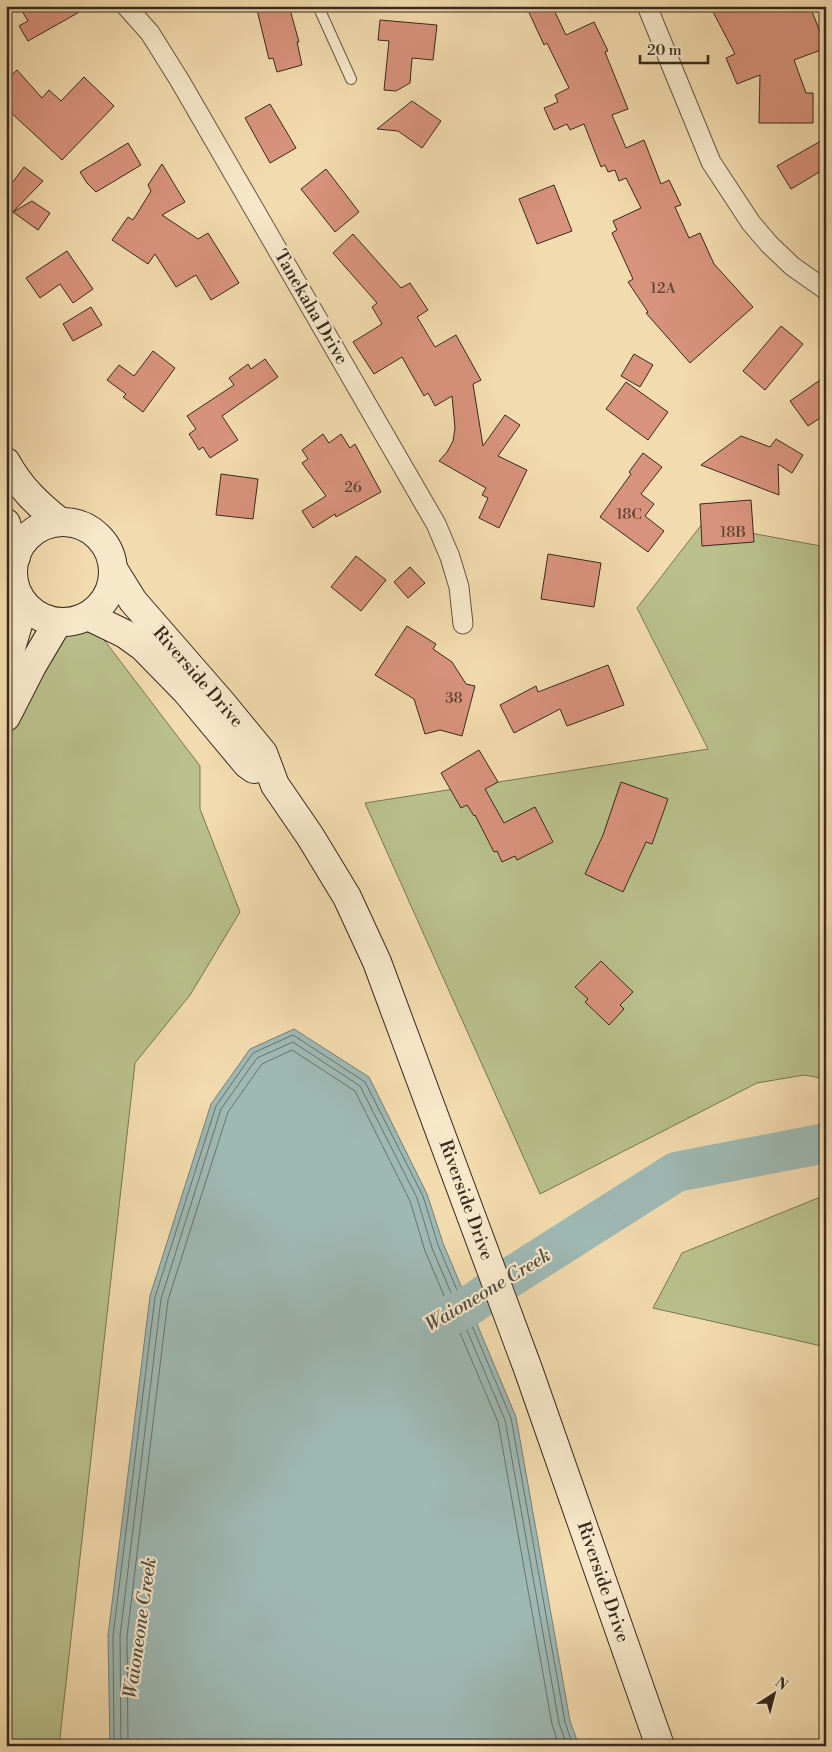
<svg xmlns="http://www.w3.org/2000/svg" width="832" height="1752" font-family="'Libre Bodoni',serif">
  <rect width="100%" height="100%" fill="#f2dbae"/>
  <filter id="stains"><feTurbulence type="fractalNoise" baseFrequency=".004" numOctaves="4"/><feColorMatrix values="0 0 0 0 .2 0 0 0 0 .09 0 0 0 0 .02 0 0 0 .5 -.17"/></filter>
  <radialGradient id="worn" r=".72"><stop offset=".6" stop-color="#630" stop-opacity="0"/><stop offset="1" stop-color="#630" stop-opacity=".3"/></radialGradient>
  <g fill="#b9c08b" stroke="#787454">
    <path d="M702,524L821,546L826,550V1079L804,1075L757,1083L540,1194L365,803L708,749L637,608Z"/>
    <path d="M95,628L200,766V809L240,912L190,995L135,1063L59,1746H6V730L68,631Z"/>
    <path d="M823,1196L826,1197V1347L653,1308L682,1253Z"/>
  </g>
  <path fill="#9eb9b4" stroke="#757f78" d="M294,1029L369,1077L427,1194L443,1243L516,1417L570,1721L579,1746H110L108,1636L150,1296L211,1104L250,1049Z"/>
  <g fill="none" stroke-linecap="round" stroke-linejoin="round">
    <g stroke="#6a7169" stroke-width="1">
      <path d="M114,1746L113,1636L155,1297L216,1106L253,1053L293,1035L365,1082L423,1196L438,1245L511,1418L565,1722L573,1746"/>
      <path d="M121,1746L120,1636L161,1299L221,1109L257,1058L293,1042L360,1086L417,1198L432,1248L505,1420L559,1723L567,1746"/>
      <path d="M128,1746L127,1636L168,1300L228,1112L262,1064L292,1050L355,1091L410,1201L425,1251L498,1422L552,1724L559,1746"/>
    </g>
    <path stroke="#9eb9b4" stroke-width="40" d="M420,1330L469,1306L506,1280L676,1172L826,1143"/>
  </g>
  <g fill="#d8937c" stroke="#37291e">
    <path d="M19,6H90L28,41L19,26L28,21Z"/>
    <path d="M256,6H289L299,42H297L302,65L277,72L273,58L269,59Z"/>
    <path d="M526,6H552L566,35L594,22L608,51L605,52L628,109L612,115L626,148L644,140L661,184L669,180L681,205L675,207L689,238L700,233L714,264L753,307L690,363L646,313L648,312L628,282L633,279L612,233L617,230L613,221L641,208L626,178L619,181L615,170L608,172L605,165L601,167L584,124L570,130L567,124L554,130L544,108L558,102L555,95L569,88L547,43L544,45Z"/>
    <path d="M710,6H810L826,48L794,60L806,93H813V123H759L760,75L737,84L726,58L735,54Z"/>
    <path d="M380,20L437,25L433,60L412,58L410,83L396,91L384,90L389,41L378,40Z"/>
    <path d="M17,70L42,98L49,90L61,101L84,77L114,106L62,160L6,108V80Z"/>
    <path d="M412,101L441,121L422,148L398,131L377,129Z"/>
    <path d="M270,104L296,148L270,163L245,118Z"/>
    <path d="M826,138V168L791,189L777,166Z"/>
    <path d="M128,143L141,165L96,192L87,183L80,172Z"/>
    <path d="M162,164L185,202L162,215L198,239L208,233L239,283L211,300L196,275L176,287L155,254L148,264L112,240L128,217L133,220L151,191L148,185Z"/>
    <path d="M24,167L43,181L6,219V191Z"/>
    <path d="M326,169L359,212L335,232L301,189Z"/>
    <path d="M554,185L572,231L537,244L519,199Z"/>
    <path d="M32,201L50,213L38,230L13,212Z"/>
    <path d="M353,234L401,288L410,283L428,310L417,317L435,347L456,335L481,380L473,384L483,446L505,415L520,425L498,456L527,470L499,528L479,518L488,498L482,495L486,488L439,461L447,452L453,441L455,428L452,396L435,406L428,393L424,396L402,357L374,374L353,342L382,324L372,307L377,303L333,253Z"/>
    <path d="M67,251L93,289L73,303L60,284L40,298L26,278Z"/>
    <path d="M91,307L102,325L73,341L63,324Z"/>
    <path d="M781,326L803,344L765,390L743,371Z"/>
    <path d="M153,351L175,368L143,412L123,397L126,394L107,380L119,365L134,376Z"/>
    <path d="M634,354L653,365L640,387L621,376Z"/>
    <path d="M265,359L278,377L222,416L238,440L210,458L203,447L199,450L189,434L196,429L187,416L234,385L229,378L248,364L251,369Z"/>
    <path d="M826,376V414L808,426L790,401Z"/>
    <path d="M626,382L668,412L648,440L606,409Z"/>
    <path d="M323,434L329,443L341,434L350,448L355,444L381,492L336,517L335,514L313,528L302,511L326,496L302,463L308,459L302,450Z"/>
    <path d="M741,436L770,447L776,439L803,455L792,473L778,464L779,495L701,465Z"/>
    <path d="M643,453L662,467L641,494L654,504L645,516L664,531L648,552L600,517L631,474L629,472Z"/>
    <path d="M221,474L258,479L253,519L216,515Z"/>
    <path d="M751,500L754,542L702,546L700,504Z"/>
    <path d="M548,554L601,563L594,607L541,599Z"/>
    <path d="M356,556L386,580L361,611L331,587Z"/>
    <path d="M410,567L425,583L408,598L394,582Z"/>
    <path d="M407,626L436,644L433,649L452,662L466,684L475,686L462,736L440,730L425,734L414,699L375,675Z"/>
    <path d="M608,665L624,705L567,726L560,709L514,733L500,705L536,686L538,692Z"/>
    <path d="M479,750L498,782L485,789L504,823L535,807L553,842L517,860L515,856L502,862L497,851L494,852L475,815L474,816L467,805L461,808L441,773Z"/>
    <path d="M621,782L668,799L652,844L646,842L623,892L585,874L603,835Z"/>
    <path d="M601,961L633,992L620,1005L624,1009L609,1025L585,1002L588,999L575,987Z"/>
  </g>
  <g fill="none" stroke-linecap="round" stroke-linejoin="round">
    <defs>
      <path id="lane" d="M318,6L351,79"/>
      <g id="street">
        <path d="M126,6L150,33L180,81L436,524L450,557L459,587L463,624"/>
        <path d="M647,6L711,162L751,223L769,244L792,266L826,290"/>
      </g>
      <g id="secondary">
        <path d="M6,462C20,487 37,504 59,521"/>
        <circle cx="63" cy="572" r="50"/>
        <path d="M6,523L16,557"/>
        <path d="M115,572L133,601L221,702L263,753L275,785L310,836L347,897L377,962L528,1369L660,1746"/>
        <path d="M88,616L125,634L143,647L186,691L247,764L254,769"/>
        <path d="M6,665L24,604"/>
        <path d="M6,717L32,666L58,622"/>
      </g>
    </defs>
    <use href="#lane" stroke="#665642" stroke-width="12"/>
    <use href="#street" stroke="#665642" stroke-width="21"/>
    <use href="#secondary" stroke="#37291e" stroke-width="30"/>
    <use href="#lane" stroke="#f7e8ca" stroke-width="10"/>
    <use href="#street" stroke="#f7e8ca" stroke-width="19"/>
    <use href="#secondary" stroke="#f7e8ca" stroke-width="28"/>
  </g>
  <g text-anchor="middle" dominant-baseline="central" stroke-width="4.5" stroke-linejoin="round" paint-order="stroke">
    <g font-size="15" fill="#5f4436">
      <text x="663" y="288">12A</text>
      <text x="353" y="487">26</text>
      <text x="629" y="514">18C</text>
      <text x="733" y="532">18B</text>
      <text x="454" y="698">38</text>
    </g>
    <g font-size="18" fill="#37291e" stroke="#f7e8ca">
      <text transform="translate(311 307) rotate(60)">Tanekaha Drive</text>
      <text transform="translate(198 677) rotate(49)">Riverside Drive</text>
      <text transform="translate(466 1200) rotate(70)">Riverside Drive</text>
      <text transform="translate(603 1582) rotate(71)">Riverside Drive</text>
    </g>
    <g font-size="19" font-style="italic" fill="#514d44" stroke="#f7e8ca">
      <text transform="translate(488 1290) rotate(-31)">Waioneone Creek</text>
      <text transform="translate(140 1628) rotate(-82)">Waioneone Creek</text>
    </g>
  </g>
  <rect width="832" height="1752" fill="none" stroke="#f2dbae" stroke-width="25"/>
  <rect x="8" y="8" width="817" height="1737" fill="none" stroke="#37291e" stroke-width="2.5"/>
  <rect x="12" y="12" width="807" height="1727" fill="none" stroke="#37291e"/>
  <g transform="translate(774 1694) rotate(36)" stroke="#f7e8ca" stroke-width="4" paint-order="stroke">
  <path d="M0-4L9 19L0 12L-9 19Z" fill="#37291e"/>
  <text y="-8" font-size="14" font-weight="bold" text-anchor="middle" fill="#37291e">N</text>
  </g>
  <path d="M640 55v8h68v-8" fill="none" stroke="#37291e" stroke-width="2.5"/>
  <text x="647" y="55" font-size="15" fill="#37291e" stroke="#f7e8ca" stroke-width="4" paint-order="stroke">20 m</text>
  <rect width="100%" height="100%" filter="url(#stains)"/>
  <rect width="100%" height="100%" fill="url(#worn)"/>
</svg>
